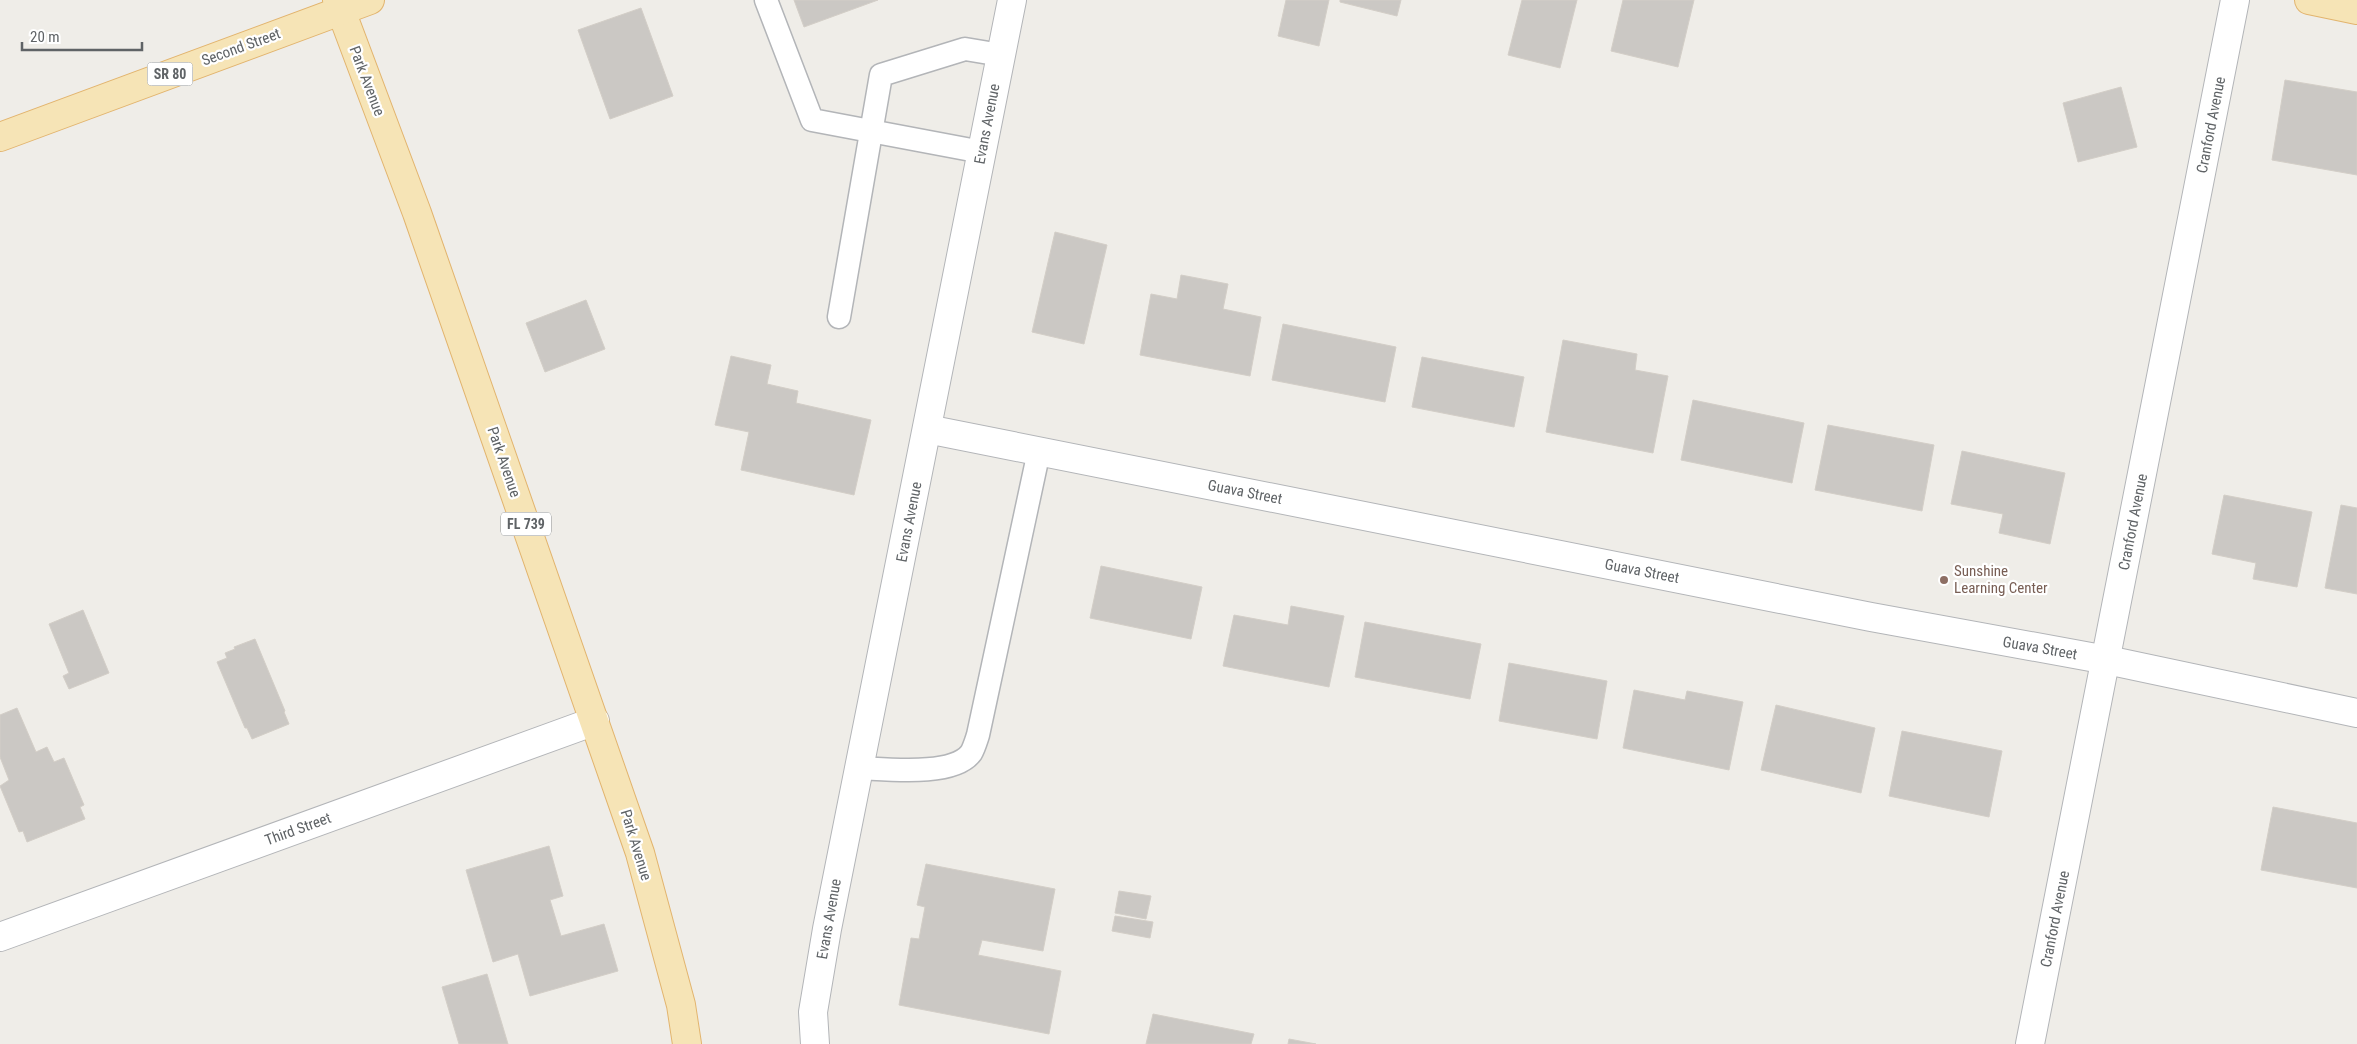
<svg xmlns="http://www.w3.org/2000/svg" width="2357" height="1044" font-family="'Roboto Condensed',sans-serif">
  <rect width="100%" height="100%" fill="#efede8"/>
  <g fill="#cbc8c4" stroke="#d3cec7">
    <path d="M794,0H878L804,27Z"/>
    <path d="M1286,0H1329L1319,46L1278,36Z"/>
    <path d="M1340,0H1401L1397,16L1340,2Z"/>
    <path d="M1522,0H1577L1560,68L1508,55Z"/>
    <path d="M1623,0H1694L1678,67L1611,51Z"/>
    <path d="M641,8L673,96L610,119L578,30Z"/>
    <path d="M2285,80L2357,92V175L2272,160Z"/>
    <path d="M2121,87L2137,147L2078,162L2063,103Z"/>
    <path d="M1055,232L1107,245L1084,344L1032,332Z"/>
    <path d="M1181,275L1228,284L1223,309L1261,317L1250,376L1140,355L1151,294L1177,299Z"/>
    <path d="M586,300L605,349L545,372L526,323Z"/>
    <path d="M1283,324L1396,347L1385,402L1272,380Z"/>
    <path d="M1563,340L1637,354L1635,370L1668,376L1653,453L1546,432Z"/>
    <path d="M731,356L771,365L767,384L798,391L796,403L871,420L854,495L741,470L749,432L715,425Z"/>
    <path d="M1422,357L1524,377L1514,427L1412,407Z"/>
    <path d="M1693,400L1804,423L1792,483L1681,460Z"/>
    <path d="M1828,425L1934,445L1922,511L1815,490Z"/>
    <path d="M1962,451L2065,473L2050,544L1999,533L2003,514L1951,504Z"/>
    <path d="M2224,495L2312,512L2297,587L2253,579L2256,563L2212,554Z"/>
    <path d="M2341,505L2357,508V594L2325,588Z"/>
    <path d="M1101,566L1202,587L1191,639L1090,618Z"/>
    <path d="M1291,606L1344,616L1329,687L1223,666L1234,615L1288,625Z"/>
    <path d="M83,610L109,673L69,689L63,676L69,673L49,624Z"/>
    <path d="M1365,622L1481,644L1470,699L1355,677Z"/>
    <path d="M255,639L285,711L284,712L289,724L252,739L247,728H245L217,662L227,658L225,653L235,649L234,647Z"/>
    <path d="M1509,663L1607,681L1597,739L1499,721Z"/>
    <path d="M1634,690L1685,700L1687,691L1743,702L1729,770L1623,748Z"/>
    <path d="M1776,705L1875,728L1861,793L1761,770Z"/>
    <path d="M17,708L36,752L47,747L54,762L64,758L84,805L80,807L85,819L27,842L23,831L19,832L0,786L9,780L0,757V715Z"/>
    <path d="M1902,731L2002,751L1989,817L1889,796Z"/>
    <path d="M2273,807L2357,823V888L2261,870Z"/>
    <path d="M549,846L563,896L550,900L561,936L604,924L618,971L530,996L518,954L493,962L466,870Z"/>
    <path d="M926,864L1055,889L1043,951L982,940L978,955L1061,971L1049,1034L899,1005L911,938L919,939L925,907L917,905Z"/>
    <path d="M1119,891L1151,896L1146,919L1115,913Z"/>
    <path d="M1115,916L1153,922L1150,938L1112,931Z"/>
    <path d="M487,974L508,1044H459L442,987Z"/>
    <path d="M1153,1014L1254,1034L1251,1044H1146Z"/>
    <path d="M1289,1039L1316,1044H1288Z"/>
  </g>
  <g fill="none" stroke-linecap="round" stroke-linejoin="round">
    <defs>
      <g id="lane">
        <path d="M766,0L812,120L982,152"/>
        <path d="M839,317L881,75L965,49L1001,55"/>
        <path d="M859,768C886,769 953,777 971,753C974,748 976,741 978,735L1039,451"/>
      </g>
      <g id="street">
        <path d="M927,429L1871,617L2107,660L2357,713"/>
        <path d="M0,937L595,721"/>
        <path d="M815,1044L813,1012L827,929L1012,0"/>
        <path d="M2030,1044L2235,0"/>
      </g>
      <g id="primary">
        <path d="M337,0L417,213L640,853L681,1005L687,1044"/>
        <path d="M2309,0L2357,10"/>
        <path d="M0,137L370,0"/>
      </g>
    </defs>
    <use href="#lane" stroke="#b3b5b8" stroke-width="25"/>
    <use href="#street" stroke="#b3b5b8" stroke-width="30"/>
    <use href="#primary" stroke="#e2b46e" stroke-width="30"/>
    <use href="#lane" stroke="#fff" stroke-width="22"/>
    <use href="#street" stroke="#fff" stroke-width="28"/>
    <use href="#primary" stroke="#f6e4b6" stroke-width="28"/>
  </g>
  <circle fill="#8d6e63" stroke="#fff" stroke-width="2" cx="1944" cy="580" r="5"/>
  <g text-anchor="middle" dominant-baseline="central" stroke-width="4.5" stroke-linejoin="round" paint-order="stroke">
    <g fill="#fff" stroke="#8f9294" stroke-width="1">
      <rect x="147.5" y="62.5" width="45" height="23" rx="4"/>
      <rect x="501" y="512.5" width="50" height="23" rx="4"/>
    </g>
    <g font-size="14" font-weight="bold" fill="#5f6366">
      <text x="170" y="74">SR 80</text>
      <text x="526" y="524">FL 739</text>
    </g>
    <g font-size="15" fill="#5f6366" stroke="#fff">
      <text transform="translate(241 47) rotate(-20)">Second Street</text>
      <text transform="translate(367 81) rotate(69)">Park Avenue</text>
      <text transform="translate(987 124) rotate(-79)">Evans Avenue</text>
      <text transform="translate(2211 125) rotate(-79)">Cranford Avenue</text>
      <text transform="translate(504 462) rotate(71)">Park Avenue</text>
      <text transform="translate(1245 492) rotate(11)">Guava Street</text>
      <text transform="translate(909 522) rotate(-79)">Evans Avenue</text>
      <text transform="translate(2133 522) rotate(-79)">Cranford Avenue</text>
      <text transform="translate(1642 571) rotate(11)">Guava Street</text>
      <text transform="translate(2040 648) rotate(10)">Guava Street</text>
      <text transform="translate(298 829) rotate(-20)">Third Street</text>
      <text transform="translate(636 845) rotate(73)">Park Avenue</text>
      <text transform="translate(829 919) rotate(-80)">Evans Avenue</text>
      <text transform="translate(2055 919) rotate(-79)">Cranford Avenue</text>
    </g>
    <g font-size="15" fill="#785e54" stroke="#fff" text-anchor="start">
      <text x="1954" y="571">Sunshine<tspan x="1954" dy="17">Learning Center</tspan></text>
    </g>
  </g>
  <path d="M22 42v8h120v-8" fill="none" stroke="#5f6366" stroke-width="2.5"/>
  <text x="30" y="42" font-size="15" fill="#5f6366" stroke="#ffffff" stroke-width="4" paint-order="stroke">20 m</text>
</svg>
